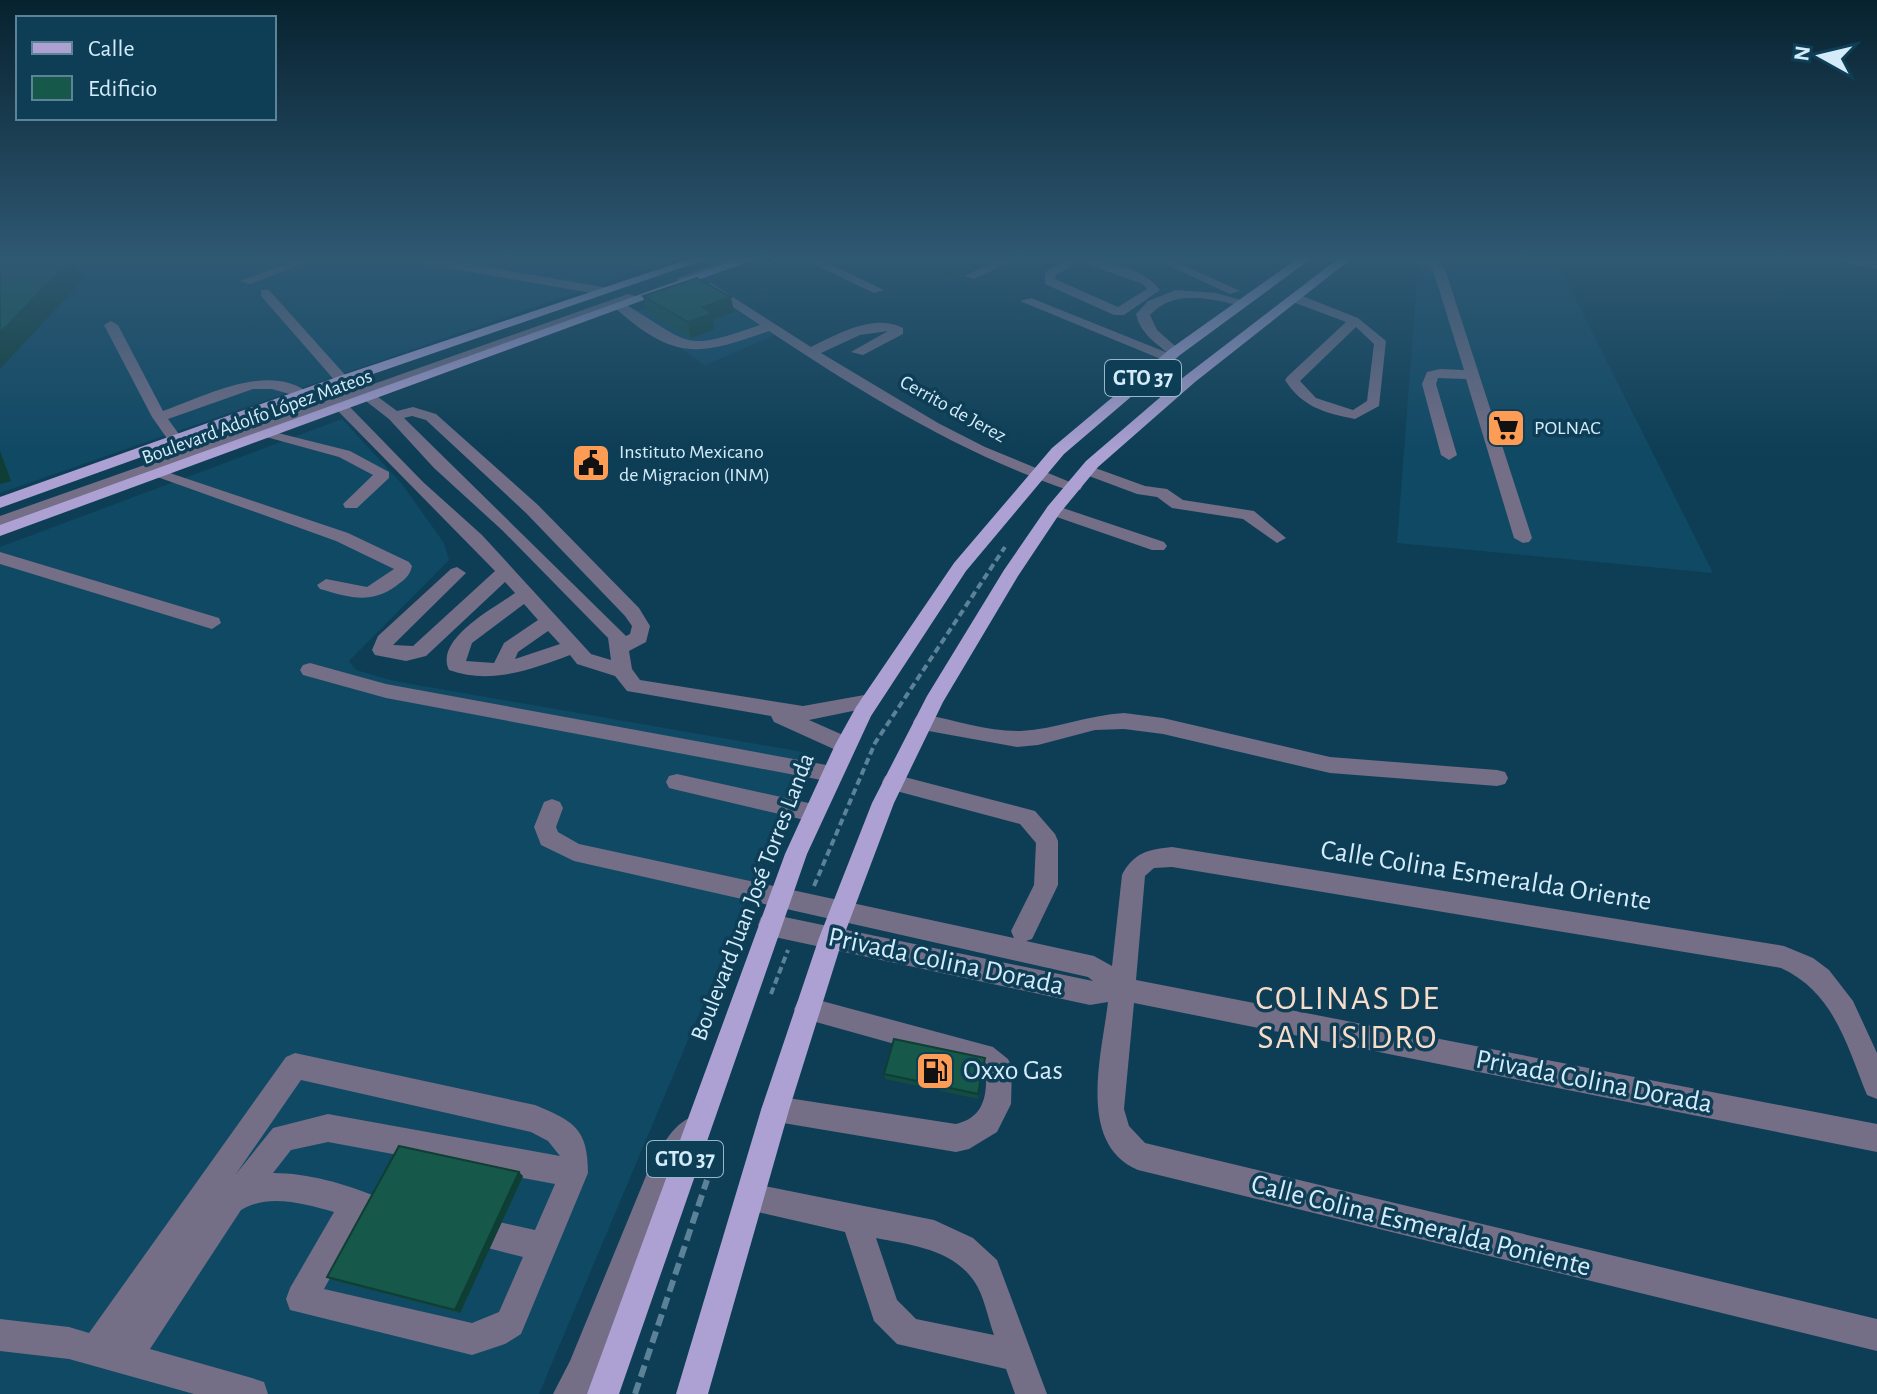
<svg xmlns="http://www.w3.org/2000/svg" width="1877" height="1394" font-family="'Alegreya Sans',sans-serif">
  <rect width="100%" height="100%" fill="#0d3e56"/>
  <g fill="#104964">
    <path d="M0,258H675L0,493Z"/>
    <path d="M1375,258H1555L1713,573L1397,543L1418,266L1371,262Z"/>
    <path d="M699,288L775,335L705,365L630,314Z"/>
    <path d="M342,419L402,484L444,543L449,560L349,661L356,670L394,681L809,753L539,1394H0V547Z"/>
  </g>
  <g fill="none" stroke-linecap="round" stroke-linejoin="round">
    <path stroke="#5b8297" stroke-width="3" stroke-dasharray="5 3" stroke-linecap="butt" d="M766,264L782,258"/>
    <g stroke="#5b8297" stroke-width="4" stroke-dasharray="7 4" stroke-linecap="butt">
      <path d="M814,886L875,743L1005,547"/>
      <path d="M771,994L788,950"/>
    </g>
    <path stroke="#5b8297" stroke-width="6" stroke-dasharray="12 6" stroke-linecap="butt" d="M635,1394L707,1180"/>
    <g fill="#746e87" fill-rule="evenodd">
      <path d="M302,258H319L250,284L240,281Z"/>
      <path d="M408,258H434L603,287L609,291L603,295L414,262Z"/>
      <path d="M730,258H747L686,282L676,279Z"/>
      <path d="M801,258H817L884,290L874,293Z"/>
      <path d="M1003,258H1019L974,279L964,276Z"/>
      <path d="M1069,258C1098,258 1143,266 1160,290L1124,315H1114L1045,284V272ZM1080,262L1143,284L1147,289L1118,307L1055,279L1056,275Z"/>
      <path d="M1152,258H1168L1240,291L1230,294Z"/>
      <path d="M1408,258L1435,259L1445,269L1532,538L1529,542L1523,543L1514,538L1466,379L1438,378L1436,384L1457,455L1449,460L1441,455L1422,384L1427,372L1440,369L1464,370L1433,270Z"/>
      <path d="M1836,258L1877,261V269L1838,261Z"/>
      <path d="M711,283L811,347C838,334 873,313 903,328V334L863,355L851,352L888,331L860,335L821,353L938,423L985,447L1082,487L1080,490H1068C960,453 864,394 769,331C699,356 675,361 615,308L374,394L397,411L413,407L436,414L538,505L639,608L650,626L646,642L629,651L632,669L640,680L803,706L870,694L877,696L880,701L877,706L809,720L852,739L855,745L852,751H838L774,722L771,716L627,691L615,676L577,664L570,655C530,670 490,685 449,670C434,639 494,608 515,593L505,582L426,656L406,661L375,655L372,650L378,636L451,569L457,567L466,573L393,645L413,646L495,571L335,408L270,431L350,451L389,472V478L357,508H345L343,504L373,475L339,457L259,435L161,470L348,533L409,562L412,566C410,576 404,580 396,586C370,605 348,597 320,589L317,585L326,579L367,587L394,569L336,541L149,474L0,527V516L628,294L639,297L625,304C693,345 682,352 760,325L707,290V284ZM362,398L389,419L434,468L503,531L608,638L611,660L591,654L482,535L423,482L347,404ZM412,416L426,420L526,513L625,616L632,626L630,634L626,636L404,418ZM524,604L538,620L504,643L494,663L466,661L472,643ZM548,631L560,644L515,659L518,652Z"/>
      <path d="M261,290H269L347,377V383H337L261,296Z"/>
      <path d="M1176,290L1216,293L1248,302L1242,306C1210,299 1175,288 1150,315L1157,330L1182,352L1168,362L1020,301L1031,298L1168,353C1154,342 1140,332 1136,314L1148,301Z"/>
      <path d="M1290,295H1300L1358,318L1386,341L1379,406L1355,419C1325,413 1302,407 1285,380L1287,377L1346,322L1290,301ZM1356,327L1374,344L1367,401L1353,410L1316,398L1300,381Z"/>
      <path d="M111,321L118,325L163,411C205,396 270,361 310,394L303,398L272,389H253L168,419L184,441L176,446L171,444L152,417L104,325Z"/>
      <path d="M1087,465L1145,486L1167,489L1183,500L1254,511L1286,538L1277,543L1243,519L1172,508L1157,497L1137,494L1081,473L1079,470Z"/>
      <path d="M1054,505L1164,542L1167,546L1164,550H1152L1048,514L1046,510L1048,506Z"/>
      <path d="M0,552L219,618L221,623L212,629L0,564Z"/>
      <path d="M310,663L386,684L832,766L840,768L843,774L840,780L832,782L386,698L303,675L300,670L303,665Z"/>
      <path d="M1124,713L1163,718L1330,757L1497,770L1505,772L1508,778L1505,784L1497,786L1330,773L1163,734L1124,729L1095,730L1038,745L1017,747L923,730L916,727L913,722L916,717L923,714C954,720 990,732 1021,731C1056,729 1088,715 1124,713Z"/>
      <path d="M677,774L813,804L821,807L824,813L821,819L813,822L677,790L669,788L666,782L669,776Z"/>
      <path d="M893,774L1035,811L1055,834L1058,841V885L1032,939L1026,941L1094,956L1112,966L1122,875C1133,853 1149,849 1172,847L1784,946L1813,958L1829,970L1853,1001L1877,1053V1099L1867,1095C1847,1046 1834,992 1781,968L1172,867L1154,868L1145,876L1136,980L1877,1124V1152L1134,1003L1124,1109L1129,1126L1145,1143L1877,1319V1351L1138,1170C1076,1144 1102,1054 1108,1002L1090,1005L770,936L761,933L758,925L761,917L770,914L1093,981L1088,977L574,861L541,845L534,827L544,802L552,799L560,802L563,808L556,827L558,832L579,844L1014,938L1011,931L1034,885L1036,843L1020,824L885,788L882,782L885,776Z"/>
      <path d="M807,997L993,1047L1008,1059L1012,1068L1011,1104L997,1132L969,1149L956,1152L765,1120L761,1110L765,1100L775,1096L956,1124C982,1118 987,1099 986,1074L977,1067L798,1017L794,1009L798,1001Z"/>
      <path d="M295,1053L535,1105C574,1121 588,1129 588,1173L521,1334L505,1344L472,1355L290,1310L286,1299L290,1288L334,1212C305,1204 269,1193 241,1210L150,1349L252,1378L264,1382L268,1394H194L69,1359L0,1351V1319L69,1327L89,1333L286,1057ZM301,1080L531,1132L548,1141L560,1156L328,1114L273,1128L236,1174ZM328,1142L555,1184L535,1230L495,1221L484,1225L480,1236L484,1247L523,1257L499,1312L472,1323L324,1289L362,1220L377,1217L382,1207L377,1197C346,1184 308,1173 273,1173L291,1150Z"/>
      <path d="M693,1116L703,1120L707,1130L669,1189L593,1383L587,1394H553L570,1361L648,1171C659,1151 671,1125 693,1116Z"/>
      <path d="M750,1183L934,1220L973,1238L997,1260L1047,1394H1015L1006,1369L897,1344L874,1321L845,1232L740,1208L735,1198L740,1188ZM876,1238C911,1245 952,1249 974,1281C984,1295 988,1319 994,1335L916,1319L897,1300Z"/>
    </g>
    <g fill="#ada1d4" fill-rule="evenodd">
      <path d="M692,258H710L347,383L0,508V497L337,377Z"/>
      <path d="M741,258H758L0,536V525Z"/>
      <path d="M1298,258H1312L1180,355L1064,454L966,571L871,716L807,854L619,1394H587L785,854L835,745L856,707L954,563L1052,448L1170,349Z"/>
      <path d="M1339,258H1352L1195,382L1098,467L1060,513L1018,576L943,702L894,803L843,938L789,1110L708,1394H676L761,1110L819,938L872,803L927,696L1004,570L1048,506L1086,461L1185,376Z"/>
    </g>
  </g>
  <g fill="#134c40">
    <path d="M906,258H989L947,277Z"/>
    <path d="M643,296L734,312L713,320L714,329L691,338L646,311Z"/>
    <path d="M985,1063L978,1099L885,1079L884,1074Z"/>
    <path d="M523,1176L460,1313L332,1280L327,1277Z"/>
  </g>
  <g fill="#0f3e34">
    <path d="M947,258H989L947,277Z"/>
    <path d="M72,259L84,279L0,369V333Z"/>
    <path d="M731,297L734,312L713,320L714,329L691,338L688,322L703,307Z"/>
    <path d="M0,451L11,481L0,484Z"/>
    <path d="M519,1172L523,1176L460,1313L455,1310Z"/>
  </g>
  <g fill="#16584a" stroke="#0f3e34" stroke-width="2">
    <path d="M72,259L0,333V262Z"/>
    <path d="M697,278L731,297L703,307L712,314L688,322L643,296Z"/>
    <path d="M894,1039L985,1058L978,1094L884,1074Z"/>
    <path d="M399,1146L519,1172L455,1310L327,1277Z"/>
  </g>
  <linearGradient id="sky" x2="0" y2="1"><stop stop-color="#07222f"/><stop offset="0.57" stop-color="#2f5873"/><stop offset="1" stop-color="#2f5873" stop-opacity="0"/></linearGradient>
  <rect width="1877" height="453" fill="url(#sky)"/>
  <defs>
    <symbol id="supermarket-square" viewBox="-11 -11 22 22"><rect x="-9" y="-9" width="18" height="18" rx="4" fill="#fd9d55" stroke="#0d3e56"/><path d="M-6-5.5h2.5l.6 2H6L4.5 2H-2.5L-4.4-4H-6ZM-1.5 3.2a1.3 1.3 0 1 0 .1 0ZM3 3.2a1.3 1.3 0 1 0 .1 0Z" fill="#111"/></symbol>
    <symbol id="civic-square" viewBox="-11 -11 22 22"><rect x="-9" y="-9" width="18" height="18" rx="4" fill="#fd9d55" stroke="#0d3e56"/><path d="M-.6-6.5H3V-4.5H.6V-3L4-1V1h2V6H-6V1h2V-1L-.6-3ZM-1.2 2.5V6h2.4V2.5Z" fill="#111"/></symbol>
    <symbol id="fuel-square" viewBox="-11 -11 22 22"><rect x="-9" y="-9" width="18" height="18" rx="4" fill="#fd9d55" stroke="#0d3e56"/><path d="M-5.5-6h7V0h2V4h1.3V-2.5L3-4.5l.8-.8L6-3V5H2.5V1h-1V6h-7ZM-4.2-4.7v3.2H.2V-4.7Z" fill="#111"/></symbol>
  </defs>
  <g fill-rule="evenodd">
    <use href="#supermarket-square" x="1484" y="406" width="44" height="44"/>
    <use href="#civic-square" x="569" y="441" width="44" height="44"/>
    <use href="#fuel-square" x="913" y="1049" width="44" height="44"/>
  </g>
  <g text-anchor="middle" dominant-baseline="central" stroke-width="7" stroke-linejoin="round" paint-order="stroke">
    <g font-size="20" fill="#d4ebfa" stroke="#0d3e56">
      <text transform="translate(953 409) rotate(29)">Cerrito de Jerez</text>
      <text transform="translate(257 417) rotate(-20)">Boulevard Adolfo López Mateos</text>
    </g>
    <g font-size="20" fill="#d4ebfa" stroke="#0d3e56" text-anchor="start">
      <text x="1534" y="428">POLNAC</text>
      <text x="619" y="452">Instituto Mexicano<tspan x="619" dy="23">de Migracion (INM)</tspan></text>
    </g>
    <g fill="#0d3e56" stroke="#98b7c9" stroke-width="2">
      <rect x="1105" y="360" width="76" height="36" rx="6"/>
      <rect x="647" y="1141" width="76" height="36" rx="6"/>
    </g>
    <g font-size="22" font-weight="bold" fill="#d4ebfa">
      <text x="1143" y="378">GTO 37</text>
      <text x="685" y="1159">GTO 37</text>
    </g>
    <g font-size="24" fill="#d4ebfa" stroke="#0d3e56">
      <text transform="translate(753 897) rotate(-69)">Boulevard Juan José Torres Landa</text>
    </g>
    <g font-size="28" fill="#d4ebfa" stroke="#0d3e56">
      <text transform="translate(1486 876) rotate(9)">Calle Colina Esmeralda Oriente</text>
      <text transform="translate(946 962) rotate(12)">Privada Colina Dorada</text>
      <text transform="translate(1594 1082) rotate(11)">Privada Colina Dorada</text>
      <text transform="translate(1421 1226) rotate(14)">Calle Colina Esmeralda Poniente</text>
    </g>
    <g font-size="28" fill="#d4ebfa" stroke="#0d3e56" text-anchor="start">
      <text x="963" y="1071">Oxxo Gas</text>
    </g>
    <g font-size="34" letter-spacing="2" fill="#f8dcca" stroke="#0d3e56">
      <text x="1348" y="999">COLINAS DE<tspan x="1348" dy="39">SAN ISIDRO</tspan></text>
    </g>
  </g>
  <rect x="16" y="16" width="260" height="104" fill="#0d3e56" stroke="#5d8398" stroke-width="2"/>
  <rect x="32" y="42" width="40" height="12" fill="#ada1d4" stroke="#5d8398" stroke-width="2"/>
  <text x="88" y="56" font-size="24" fill="#d4ebfa">Calle</text>
  <rect x="32" y="76" width="40" height="24" fill="#16584a" stroke="#5d8398" stroke-width="2"/>
  <text x="88" y="96" font-size="24" fill="#d4ebfa">Edificio</text>
  <g transform="translate(1821 56) rotate(278)" stroke="#0d3e56" stroke-width="6" paint-order="stroke">
  <path d="M0-6L14 30L0 20L-14 30Z" fill="#d4ebfa"/>
  <text y="-12" font-size="22" font-weight="bold" text-anchor="middle" fill="#d4ebfa">N</text>
  </g>
</svg>
